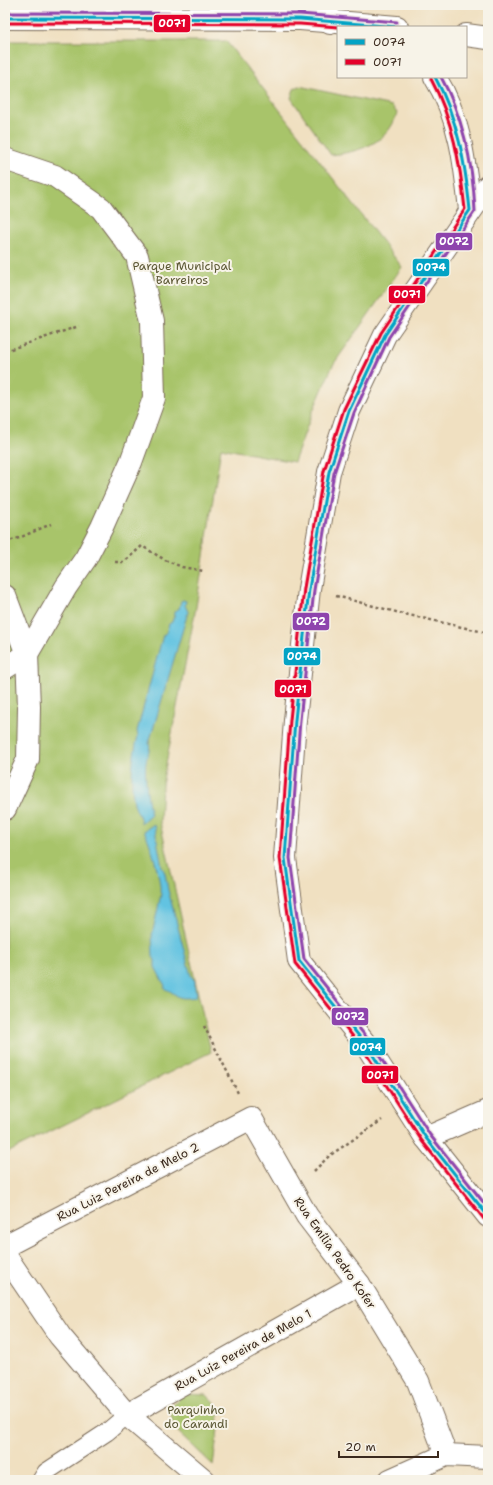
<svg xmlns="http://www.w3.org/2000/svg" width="493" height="1485" font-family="'Shantell Sans',sans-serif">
  <rect width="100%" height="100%" fill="#f7f3e8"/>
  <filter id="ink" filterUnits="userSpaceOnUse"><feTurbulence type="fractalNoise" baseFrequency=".025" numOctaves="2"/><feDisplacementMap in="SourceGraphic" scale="8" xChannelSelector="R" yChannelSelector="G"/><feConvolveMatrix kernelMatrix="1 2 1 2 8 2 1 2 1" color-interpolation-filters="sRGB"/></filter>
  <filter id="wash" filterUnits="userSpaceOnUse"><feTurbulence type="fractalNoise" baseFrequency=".012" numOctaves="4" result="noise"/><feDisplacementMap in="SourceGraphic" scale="16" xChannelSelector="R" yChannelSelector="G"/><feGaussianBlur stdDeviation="0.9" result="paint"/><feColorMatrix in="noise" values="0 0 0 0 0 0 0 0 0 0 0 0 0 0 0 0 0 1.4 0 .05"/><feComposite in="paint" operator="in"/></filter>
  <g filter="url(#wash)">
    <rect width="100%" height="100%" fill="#f0e0c1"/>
    <g fill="#a8c46a" stroke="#727744">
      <path d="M5,41H226L402,267L333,365L312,413L294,462L221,448L196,607L162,785L160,822L211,1052L5,1154Z"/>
      <path d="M299,86L392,106L397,113C389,143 359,152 331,155L291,98L294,89Z"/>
      <path d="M184,1394L207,1395L217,1405L219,1422L213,1465L173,1427L170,1407Z"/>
    </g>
    <g fill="#62c3e1" stroke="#4e7680">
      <path d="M183,600L186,601L185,605L188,612L149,743C151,750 147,755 146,762C144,772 148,805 151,814L141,823C141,817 135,810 134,803C130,782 132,758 138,736L137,731L163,635L166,633L169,624L172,622L176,610L179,609L181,601Z"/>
      <path d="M154,824L162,867L165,873L168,890L191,976L195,981V990L197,991L196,997C175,1000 181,996 164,988L165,986L155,967V960L153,957L152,935L161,894L160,892C162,882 149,838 144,831Z"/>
    </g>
  </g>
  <g filter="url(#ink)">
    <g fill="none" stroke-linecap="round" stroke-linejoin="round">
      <defs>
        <path id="lane" d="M41,1480L46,1472L107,1432L127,1415"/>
        <g id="street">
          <path d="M326,5L330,23"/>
          <path d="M435,77C460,117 465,163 470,210"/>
          <path d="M5,159L55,176L101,208L137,256L152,321L154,398L131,462L102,527L86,558L66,587L27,654L5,668"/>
          <path d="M488,186L385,335L349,411L329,472L309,589L295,720L285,858L299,961L367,1046L426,1138L488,1216"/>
          <path d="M5,596L27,654L29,707L28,759L5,809"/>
          <path d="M426,1138L488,1111"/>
          <path d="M5,1246L251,1118L307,1216L359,1284L418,1381L446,1455"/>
          <path d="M5,1255L60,1336L127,1415L204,1480"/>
          <path d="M127,1415L359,1284"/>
          <path d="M390,1480L446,1455L488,1457"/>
        </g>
        <g id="secondary">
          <path d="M5,18L300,19L397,27"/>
          <path d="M466,35L488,38"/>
        </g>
      </defs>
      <use href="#lane" stroke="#7a6a57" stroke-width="19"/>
      <use href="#street" stroke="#7a6a57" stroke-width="24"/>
      <use href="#secondary" stroke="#7a6a57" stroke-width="24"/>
      <g stroke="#7a6a57" stroke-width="2.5" stroke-dasharray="3 3" stroke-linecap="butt">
        <path d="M5,351L79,326"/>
        <path d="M5,542L19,538L51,524"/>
        <path d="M115,562H124L142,546L165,560L182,567L204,571"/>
        <path d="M336,596L400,613L488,633"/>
        <path d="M204,1026L238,1093"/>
        <path d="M314,1171L329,1156L382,1120"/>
      </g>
      <use href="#lane" stroke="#fff" stroke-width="17"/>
      <use href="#street" stroke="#fff" stroke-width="22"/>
      <use href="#secondary" stroke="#fff" stroke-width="22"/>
      <defs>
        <g id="bus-1">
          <path d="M5,18L300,19L397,27"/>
          <path d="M435,77C458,119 465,163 470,210L385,335L349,411L329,472L309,589L295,720L285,858L299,961L367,1046L426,1138L488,1216"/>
        </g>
        <g id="bus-2">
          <path d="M5,23L300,24L338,27"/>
          <path d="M431,79C453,120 460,163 465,209L381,333L344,409L324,471L304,588L290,720L280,858L295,964L363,1049L422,1141L484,1219"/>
        </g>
        <g id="bus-3">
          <path d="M5,13L300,14L397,22"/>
          <path d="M441,77C463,117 473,165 475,211L389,337L354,413L334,473L314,590L300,720L290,858L304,959L371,1043L430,1135L488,1208"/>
        </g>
      </defs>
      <use href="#bus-1" stroke="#f7f3e8" stroke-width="6"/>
      <use href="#bus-2" stroke="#f7f3e8" stroke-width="6"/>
      <use href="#bus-3" stroke="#f7f3e8" stroke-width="6"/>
      <use href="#bus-1" stroke="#03a3c5" stroke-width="3"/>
      <use href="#bus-2" stroke="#e4002b" stroke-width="3"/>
      <use href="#bus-3" stroke="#8e44ad" stroke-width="3"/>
    </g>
  </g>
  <g text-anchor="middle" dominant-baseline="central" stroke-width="4" stroke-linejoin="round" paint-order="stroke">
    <g font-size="12" fill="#5c5835" stroke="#f7f3e8">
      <text x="182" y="266">Parque Municipal<tspan x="182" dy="14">Barreiros</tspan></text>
      <text x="196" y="1410">Parquinho<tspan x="196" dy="14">do Carandi</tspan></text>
    </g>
    <g font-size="12" fill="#3b2a1e" stroke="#f7f3e8">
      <text transform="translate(128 1182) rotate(-27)">Rua Luiz Pereira de Melo 2</text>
      <text transform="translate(335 1253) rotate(55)">Rua Emília Pedro Kofer</text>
      <text transform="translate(243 1350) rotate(-29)">Rua Luiz Pereira de Melo 1</text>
    </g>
  </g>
  <g stroke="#f7f3e8" stroke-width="1.5">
    <rect x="153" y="14" width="38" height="19" rx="4" fill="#e4002b"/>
    <rect x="435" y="232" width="38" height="19" rx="4" fill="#8e44ad"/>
    <rect x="412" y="258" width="38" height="19" rx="4" fill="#03a3c5"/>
    <rect x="388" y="285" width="38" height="19" rx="4" fill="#e4002b"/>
    <rect x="292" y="612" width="38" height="19" rx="4" fill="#8e44ad"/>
    <rect x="283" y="647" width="38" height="19" rx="4" fill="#03a3c5"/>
    <rect x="274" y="679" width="38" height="19" rx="4" fill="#e4002b"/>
    <rect x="331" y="1007" width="38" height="19" rx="4" fill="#8e44ad"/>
    <rect x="349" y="1037" width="37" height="19" rx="4" fill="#03a3c5"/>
    <rect x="361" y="1065" width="38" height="19" rx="4" fill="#e4002b"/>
  </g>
  <g font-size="11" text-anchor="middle" font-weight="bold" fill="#fff">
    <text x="172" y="27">0071</text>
    <text x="454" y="245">0072</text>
    <text x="431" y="271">0074</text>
    <text x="407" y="298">0071</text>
    <text x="311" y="625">0072</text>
    <text x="302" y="660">0074</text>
    <text x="293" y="693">0071</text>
    <text x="350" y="1020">0072</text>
    <text x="367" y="1051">0074</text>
    <text x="380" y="1079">0071</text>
  </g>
  <rect width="493" height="1485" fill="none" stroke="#f7f3e8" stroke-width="20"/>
  <rect x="337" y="26" width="130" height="52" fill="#f7f3e8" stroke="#aca397"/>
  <rect x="345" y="39" width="20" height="6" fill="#03a3c5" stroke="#aca397"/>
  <text x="373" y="46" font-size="12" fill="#3b2a1e">0074</text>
  <rect x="345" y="59" width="20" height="6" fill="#e4002b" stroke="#aca397"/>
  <text x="373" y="66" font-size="12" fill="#3b2a1e">0071</text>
  <path d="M339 1451v6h99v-6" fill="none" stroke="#3b2a1e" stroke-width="2"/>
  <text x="345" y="1451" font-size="12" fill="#3b2a1e" stroke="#f7f3e8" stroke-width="3" paint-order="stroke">20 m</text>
</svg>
